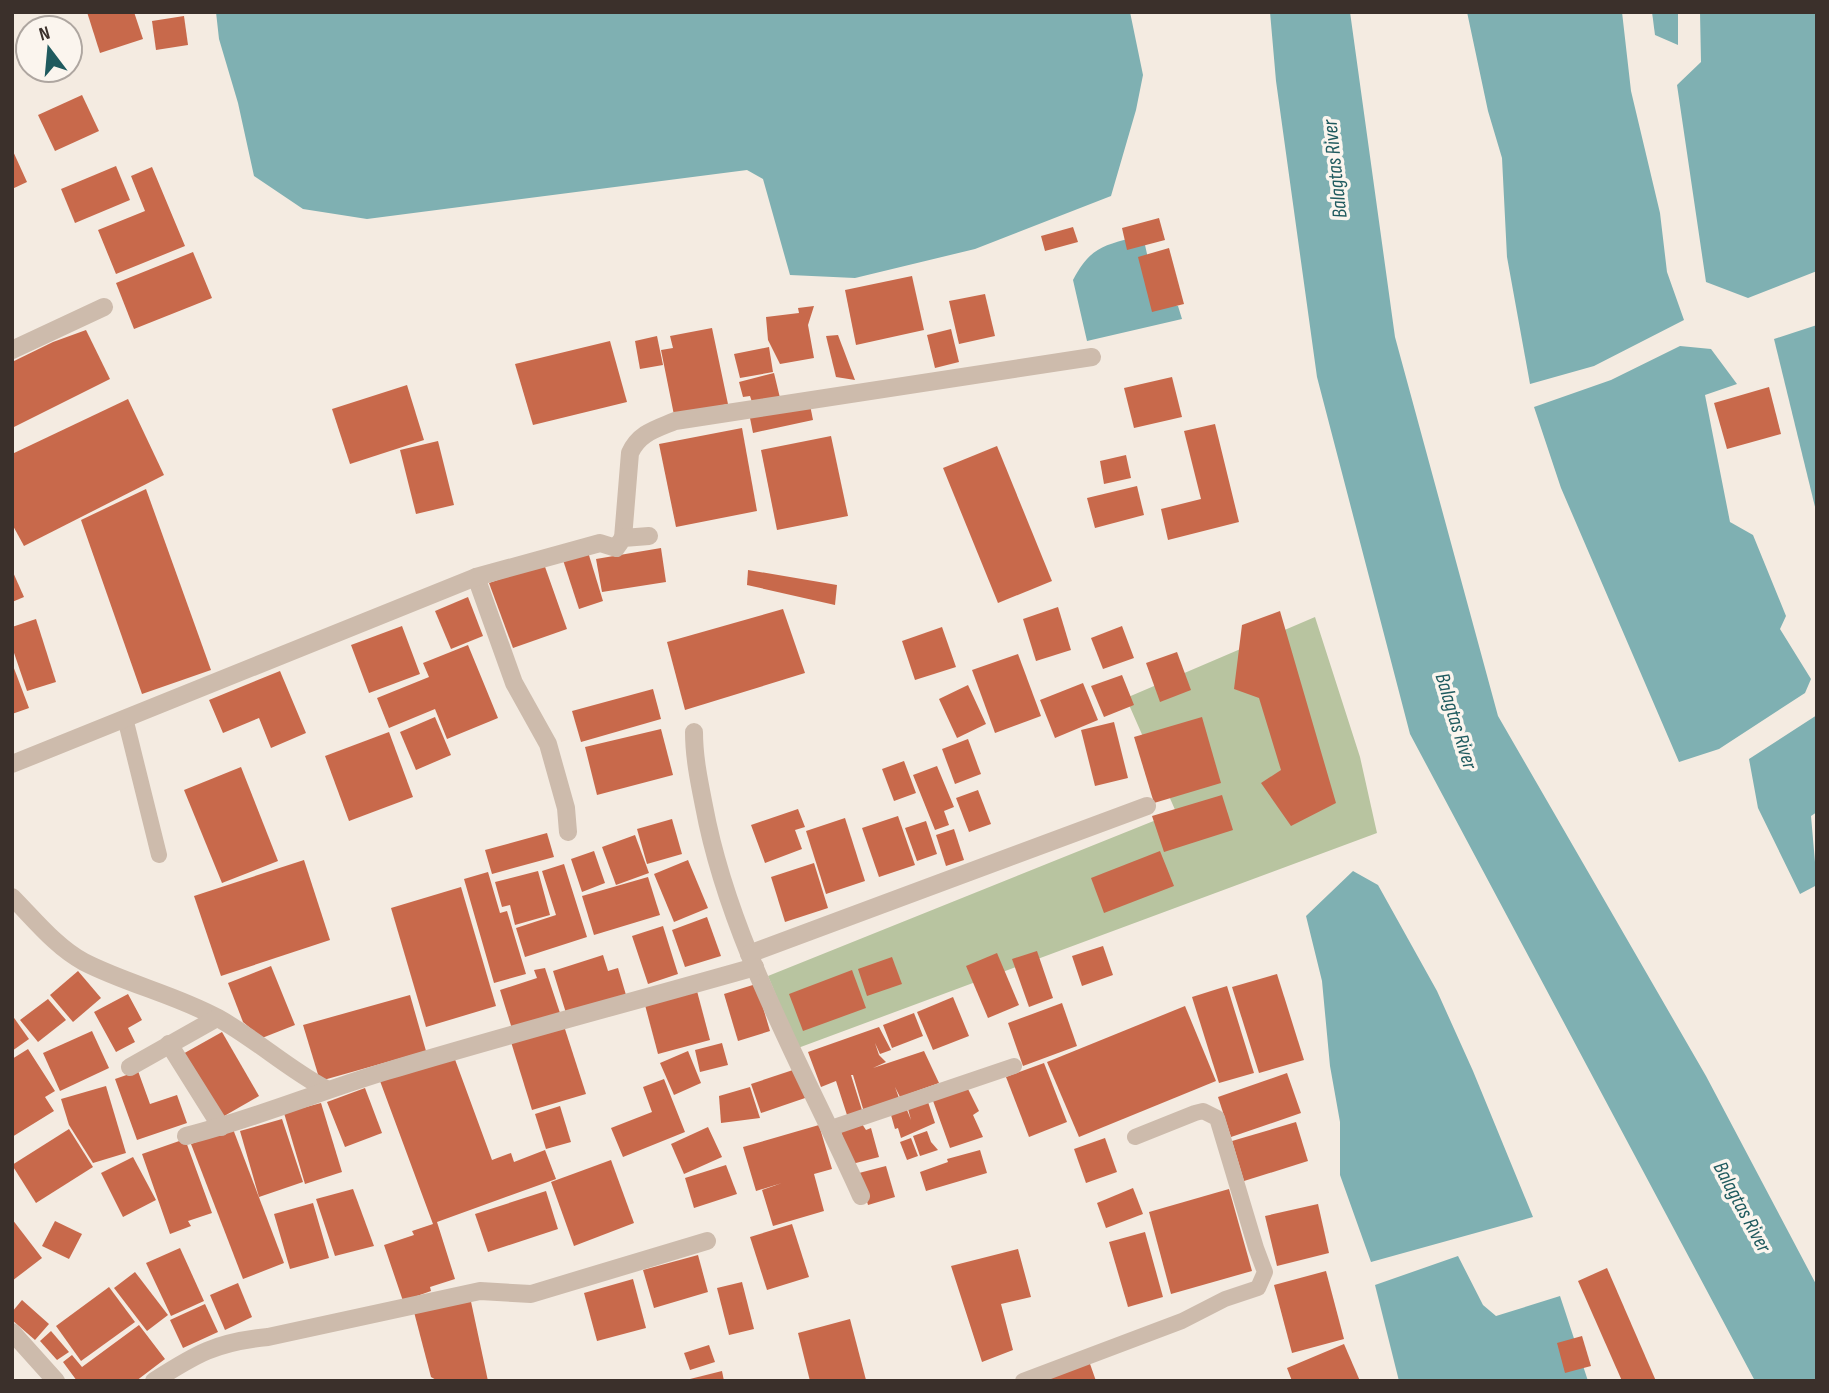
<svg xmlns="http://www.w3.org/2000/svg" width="1829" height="1393" font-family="'Sofia Sans Condensed',sans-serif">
  <rect width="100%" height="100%" fill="#f4ebe1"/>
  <path fill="#b8c4a0" d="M1315,617L1360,757L1377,833L798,1048L768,976L1176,812L1126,698Z"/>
  <g fill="#7fb0b2">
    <path d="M216,12H1130L1143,75L1136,110L1111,196L975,249L855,278L790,275L763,179L747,170L367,219L303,209L254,176L238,103L219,39Z"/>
    <path d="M1270,12H1350L1395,337L1498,716L1706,1076L1817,1286V1381H1755L1410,734L1317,377L1276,81Z"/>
    <path d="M1467,12H1622L1631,91L1660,213L1667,272L1684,320L1594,366L1530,384L1507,257L1502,158L1488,111Z"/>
    <path d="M1652,12H1678V45L1655,35Z"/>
    <path d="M1700,12H1817V271L1748,298L1706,282L1677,85L1701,62Z"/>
    <path d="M1132,238L1145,245L1152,276L1168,306H1178L1182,319L1087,341L1073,280C1089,250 1100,246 1132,238Z"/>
    <path d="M1817,325V515L1774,339Z"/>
    <path d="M1680,346L1711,349L1737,384L1705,395L1730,522L1753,535L1786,616L1780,629L1811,679L1805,693L1719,749L1679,762L1561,488L1534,407L1611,380Z"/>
    <path d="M1817,715V812L1811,816L1817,885L1800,894L1758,808L1749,759Z"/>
    <path d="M1353,871L1378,885L1437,991L1473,1071L1533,1217L1371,1262L1340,1175V1122L1330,1066L1322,981L1306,916Z"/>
    <path d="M1458,1256L1483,1305L1496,1316L1560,1296L1588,1381H1399L1375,1285Z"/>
  </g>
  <g fill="#c8694b">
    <path d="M87,12H134L143,39L100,53Z"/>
    <path d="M184,16L188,45L156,50L152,21Z"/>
    <path d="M82,95L99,131L55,151L38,115Z"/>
    <path d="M12,149L27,182L12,189Z"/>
    <path d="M116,166L130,200L75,223L61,189Z"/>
    <path d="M152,167L185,246L116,274L98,230L145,211L131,176Z"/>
    <path d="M1159,218L1165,240L1127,250L1122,228Z"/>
    <path d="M1073,227L1078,242L1045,251L1041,236Z"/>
    <path d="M1169,248L1184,304L1152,312L1138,257Z"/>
    <path d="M193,252L212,298L134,329L116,283Z"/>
    <path d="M912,276L924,330L856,345L845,290Z"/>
    <path d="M985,294L995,336L959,344L949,301Z"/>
    <path d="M814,306L808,325L814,358L780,364L768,340L766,317L799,313L798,308Z"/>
    <path d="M712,328L728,404L674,415L661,350L673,348L670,336Z"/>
    <path d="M951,329L959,362L935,368L927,335Z"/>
    <path d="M86,330L110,379L12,428V362L53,342Z"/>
    <path d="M838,335L855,380L836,377L826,336Z"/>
    <path d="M657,336L663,365L640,369L635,341Z"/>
    <path d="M610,341L627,402L533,425L515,364Z"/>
    <path d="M769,347L773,372L740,378L734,354Z"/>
    <path d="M774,373L780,398L753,405L750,396L743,397L739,382Z"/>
    <path d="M1172,377L1182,417L1134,428L1124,388Z"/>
    <path d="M407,385L424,440L350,464L332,409Z"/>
    <path d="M1769,387L1781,434L1727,449L1714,403Z"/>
    <path d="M128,399L164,475L24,546L12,524V454Z"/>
    <path d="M810,405L813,420L753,433L750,418Z"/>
    <path d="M1215,424L1239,522L1168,540L1161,509L1201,499L1184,431Z"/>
    <path d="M742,428L757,511L676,527L659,444Z"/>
    <path d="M831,436L848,516L777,530L761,450Z"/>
    <path d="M438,441L454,505L416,514L400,450Z"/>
    <path d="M997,446L1052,581L998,603L943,468Z"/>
    <path d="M1126,455L1131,478L1104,484L1100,461Z"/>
    <path d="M1137,486L1144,515L1095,528L1087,498Z"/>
    <path d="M146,489L211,670L142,694L81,520Z"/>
    <path d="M661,548L666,582L602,592L596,559Z"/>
    <path d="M588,552L603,601L579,609L563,560Z"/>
    <path d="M544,564L567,629L513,648L489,583Z"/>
    <path d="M12,570L24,597L12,602Z"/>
    <path d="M748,570L837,585L835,605L747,585Z"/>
    <path d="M468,597L483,636L451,649L435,611Z"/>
    <path d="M1058,607L1071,650L1036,661L1023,619Z"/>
    <path d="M783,609L805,673L685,710L667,642Z"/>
    <path d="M1280,611L1336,803L1291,826L1261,783L1281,770L1259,698L1234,689L1242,625Z"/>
    <path d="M36,619L56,682L27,691L12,647V627Z"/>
    <path d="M402,626L420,674L369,693L351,645Z"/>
    <path d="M1122,626L1134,658L1103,669L1091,638Z"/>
    <path d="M942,627L956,667L915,680L902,641Z"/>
    <path d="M468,645L498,718L447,739L435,709L389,728L377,698L429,677L423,663Z"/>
    <path d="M1177,652L1191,690L1160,702L1146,663Z"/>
    <path d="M1018,654L1041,716L995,733L972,670Z"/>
    <path d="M12,663L29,708L12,714Z"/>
    <path d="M280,671L306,733L271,748L259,718L223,733L209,700Z"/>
    <path d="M1122,675L1134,705L1104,717L1091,686Z"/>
    <path d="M1083,683L1098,720L1055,738L1040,700Z"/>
    <path d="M968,685L986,724L957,738L939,699Z"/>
    <path d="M653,689L661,719L581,742L572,711Z"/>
    <path d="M435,717L451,755L416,770L400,732Z"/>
    <path d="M1202,717L1221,783L1154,803L1134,737Z"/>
    <path d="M1114,722L1128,778L1095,786L1081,730Z"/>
    <path d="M661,729L673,775L597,795L585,747Z"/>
    <path d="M389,732L413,797L349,821L325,756Z"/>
    <path d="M968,739L981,774L955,784L942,749Z"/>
    <path d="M904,761L916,793L894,801L882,769Z"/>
    <path d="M937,766L954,807L944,811L949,825L935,830L913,775Z"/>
    <path d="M241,767L278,861L222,883L184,790Z"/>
    <path d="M978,790L991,824L969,832L956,798Z"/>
    <path d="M1222,795L1233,830L1164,852L1152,816Z"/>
    <path d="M798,809L805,827L795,830L802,849L765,863L751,825Z"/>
    <path d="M898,816L915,865L879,877L862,828Z"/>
    <path d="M845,818L865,881L826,894L806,831Z"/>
    <path d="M672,819L682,854L647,864L637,829Z"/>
    <path d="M926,821L937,854L917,861L905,828Z"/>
    <path d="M954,829L964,860L946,866L936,835Z"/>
    <path d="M547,833L554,857L492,874L485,850Z"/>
    <path d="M635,835L649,873L616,885L602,847Z"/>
    <path d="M594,851L605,883L582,892L571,859Z"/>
    <path d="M1160,851L1174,886L1104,913L1091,878Z"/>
    <path d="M304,860L330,940L221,976L194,896Z"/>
    <path d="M688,860L708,908L674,922L654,874Z"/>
    <path d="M814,863L828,908L785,922L771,877Z"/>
    <path d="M564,864L587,937L525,957L516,928L556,915L542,871Z"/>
    <path d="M538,871L550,915L515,925L510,905L502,907L495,882Z"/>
    <path d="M488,872L500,913L507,911L526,974L494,983L464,879Z"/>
    <path d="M648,877L660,915L594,935L582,896Z"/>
    <path d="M461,887L496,1006L426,1027L391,908Z"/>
    <path d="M707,917L721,956L685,967L672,930Z"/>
    <path d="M663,926L678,974L648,984L632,936Z"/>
    <path d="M1103,946L1113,975L1082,986L1072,956Z"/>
    <path d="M1037,951L1053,998L1029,1007L1012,959Z"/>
    <path d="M997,953L1019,1005L988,1018L966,966Z"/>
    <path d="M603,955L608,971L618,968L626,995L566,1013L553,971Z"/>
    <path d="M892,957L902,984L867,996L858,969Z"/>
    <path d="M271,966L295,1025L262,1038L243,1022L228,983Z"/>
    <path d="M545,968L561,1016L513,1032L500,990L537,978L534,970Z"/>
    <path d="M852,970L866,1008L803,1031L789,994Z"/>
    <path d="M78,971L101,998L73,1022L50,995Z"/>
    <path d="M1277,974L1304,1060L1259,1073L1232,987Z"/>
    <path d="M756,984L770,1031L738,1041L724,994Z"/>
    <path d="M1227,986L1254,1073L1219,1083L1192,997Z"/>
    <path d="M697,991L710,1040L658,1054L645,1005Z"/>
    <path d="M128,994L142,1020L128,1028L135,1042L116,1052L94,1012Z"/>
    <path d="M410,995L426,1051L320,1081L303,1025Z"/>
    <path d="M953,997L969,1036L933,1050L917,1012Z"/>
    <path d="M48,999L66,1020L38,1042L20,1020Z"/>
    <path d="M1062,1003L1077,1046L1023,1066L1008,1023Z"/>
    <path d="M1185,1006L1216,1081L1079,1137L1047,1062Z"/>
    <path d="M914,1013L923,1036L892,1048L883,1025Z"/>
    <path d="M12,1015L29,1039L12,1051Z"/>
    <path d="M564,1026L586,1094L532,1110L511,1042Z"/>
    <path d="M879,1027L891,1050L880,1054L875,1043L879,1055L886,1062L873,1068L924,1051L939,1083L900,1097L895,1087L899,1098L864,1112L853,1075H851L862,1110L847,1115L836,1081L821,1087L808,1052Z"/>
    <path d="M92,1031L109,1068L60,1091L43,1053Z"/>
    <path d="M222,1032L259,1096L219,1119L181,1055Z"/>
    <path d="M722,1043L728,1065L700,1072L695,1050Z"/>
    <path d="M28,1049L55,1091L45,1097L54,1111L12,1137V1059Z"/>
    <path d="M688,1051L701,1083L674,1095L660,1063Z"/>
    <path d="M453,1054L492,1160L511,1153L514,1162L545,1150L556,1179L437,1222L455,1279L430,1287L431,1291L403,1301L384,1245L414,1235L412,1231L433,1224L380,1081Z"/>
    <path d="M1044,1063L1067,1122L1029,1137L1006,1077Z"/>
    <path d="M799,1068L808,1097L761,1113L751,1084Z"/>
    <path d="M138,1071L150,1104L177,1095L187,1123L137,1140L115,1079Z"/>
    <path d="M1287,1073L1301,1113L1231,1137L1218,1097Z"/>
    <path d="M664,1079L685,1132L623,1157L611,1128L652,1112L643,1087Z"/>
    <path d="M966,1085L979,1111L973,1115L983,1137L950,1148L932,1098Z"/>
    <path d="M106,1086L126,1153L93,1163L69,1125L61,1099Z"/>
    <path d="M750,1087L760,1118L721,1123L719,1096Z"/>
    <path d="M365,1088L382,1133L345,1147L327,1102Z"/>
    <path d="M928,1102L935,1123L901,1138L898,1128L895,1129L891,1115L907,1110L911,1120L908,1109Z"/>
    <path d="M321,1103L342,1172L305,1184L284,1113Z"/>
    <path d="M560,1106L571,1142L546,1149L535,1114Z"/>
    <path d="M282,1119L303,1182L259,1197L240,1131Z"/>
    <path d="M1296,1122L1308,1161L1244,1181L1232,1141Z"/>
    <path d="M862,1124L866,1130L871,1128L879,1157L852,1164L841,1132Z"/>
    <path d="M819,1125L832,1169L814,1174L824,1211L773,1226L762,1190L782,1183L756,1191L743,1147Z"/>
    <path d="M708,1127L722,1157L684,1174L671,1144Z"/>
    <path d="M69,1129L93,1167L36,1203L12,1165Z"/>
    <path d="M233,1129L284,1263L243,1279L191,1144Z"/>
    <path d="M927,1131L931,1142L938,1150L920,1156L913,1136Z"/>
    <path d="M911,1138L918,1156L907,1160L900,1142Z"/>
    <path d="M1105,1138L1117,1172L1086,1183L1074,1149Z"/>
    <path d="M185,1139L212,1213L188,1221L191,1226L170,1234L142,1154Z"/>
    <path d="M980,1150L987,1173L926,1191L920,1172L948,1162L947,1159Z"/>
    <path d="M133,1157L156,1200L123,1217L101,1173Z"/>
    <path d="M611,1160L634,1223L574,1246L551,1182Z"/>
    <path d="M726,1165L737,1194L694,1208L685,1178Z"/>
    <path d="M886,1166L895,1197L868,1205L859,1173Z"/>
    <path d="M1133,1188L1143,1214L1106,1228L1097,1203Z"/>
    <path d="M353,1189L374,1246L335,1256L316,1199Z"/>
    <path d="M1229,1189L1252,1271L1171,1294L1149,1212Z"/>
    <path d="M546,1191L558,1229L488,1252L475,1214Z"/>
    <path d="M313,1203L329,1258L290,1269L274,1214Z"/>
    <path d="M1318,1204L1329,1253L1277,1266L1265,1216Z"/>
    <path d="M12,1219L42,1258L12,1281Z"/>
    <path d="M55,1221L82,1234L69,1259L42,1246Z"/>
    <path d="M792,1224L809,1277L767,1290L750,1237Z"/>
    <path d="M1145,1232L1163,1297L1128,1307L1109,1242Z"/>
    <path d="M180,1248L204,1301L171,1316L146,1263Z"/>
    <path d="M1018,1249L1031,1297L1001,1304L1013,1350L982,1362L951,1266Z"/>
    <path d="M698,1255L708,1292L654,1308L643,1270Z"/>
    <path d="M1607,1268L1656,1381H1622L1578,1281Z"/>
    <path d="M1326,1271L1344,1339L1292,1353L1274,1285Z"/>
    <path d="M135,1272L168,1315L147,1331L114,1288Z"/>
    <path d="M633,1279L646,1328L597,1341L584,1293Z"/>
    <path d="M742,1282L754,1329L729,1335L717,1288Z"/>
    <path d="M238,1283L252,1317L225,1330L210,1295Z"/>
    <path d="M109,1287L135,1322L81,1361L56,1326Z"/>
    <path d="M470,1297L488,1381H438L431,1377L414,1312Z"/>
    <path d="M22,1300L49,1324L35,1340L12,1320V1312Z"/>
    <path d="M205,1304L218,1332L183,1348L170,1320Z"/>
    <path d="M850,1319L866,1380L810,1381L798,1333Z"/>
    <path d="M139,1325L165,1359L136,1381H77L63,1362L72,1355L82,1367Z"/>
    <path d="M51,1331L69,1352L57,1360L40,1341Z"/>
    <path d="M1582,1336L1591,1366L1565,1373L1557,1343Z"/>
    <path d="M1344,1344L1360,1381H1292L1287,1368Z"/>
    <path d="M709,1345L715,1362L690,1370L684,1353Z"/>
    <path d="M1089,1361L1096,1381H1038Z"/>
    <path d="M722,1371L724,1381H686V1380Z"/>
  </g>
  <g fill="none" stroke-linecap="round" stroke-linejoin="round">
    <g stroke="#cdbbac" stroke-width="16">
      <path d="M125,718L159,855"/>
      <path d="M831,1128L1014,1066"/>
      <path d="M1023,1381L1182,1321L1225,1299L1258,1288L1265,1272L1256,1248L1217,1118L1203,1111L1195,1113L1135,1137"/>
    </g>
    <g stroke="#cdbbac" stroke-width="18">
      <path d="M12,350L104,307"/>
      <path d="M623,538L630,453C639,433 656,429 675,421L1092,357"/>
      <path d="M476,577L514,683L548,744L566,808L568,832"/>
      <path d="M694,732C694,757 699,781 704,806C729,941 805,1071 861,1196"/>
      <path d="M12,764L476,577L600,543L616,548L623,538L649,536"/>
      <path d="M12,897C34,919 56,947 84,962C127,984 176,995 218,1018C256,1039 288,1069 326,1089"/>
      <path d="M749,954L1147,806"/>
      <path d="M169,1044L221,1127"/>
      <path d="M130,1067L217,1018"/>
      <path d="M186,1136C254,1119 320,1091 387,1071C509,1034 632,1002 755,967"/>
      <path d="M12,1332L56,1381"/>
      <path d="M154,1381C196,1354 216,1342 268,1337L480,1291L531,1294L707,1241"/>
    </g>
  </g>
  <g text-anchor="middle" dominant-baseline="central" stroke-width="7" stroke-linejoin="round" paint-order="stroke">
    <g font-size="21" font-style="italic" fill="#1f5a5e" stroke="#fbf5ee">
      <text transform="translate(1335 169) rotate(-96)">Balagtas River</text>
      <text transform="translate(1456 721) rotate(73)">Balagtas River</text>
      <text transform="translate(1742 1207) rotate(62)">Balagtas River</text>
    </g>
  </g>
  <rect width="1829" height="1393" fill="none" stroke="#3b302b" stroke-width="28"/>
  <g transform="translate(49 49) rotate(344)"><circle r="33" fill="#fbf5ee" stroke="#aea6a0" stroke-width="2"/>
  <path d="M0-5L12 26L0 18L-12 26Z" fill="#1f5a5e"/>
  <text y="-10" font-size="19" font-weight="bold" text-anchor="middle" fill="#3b302b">N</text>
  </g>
</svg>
